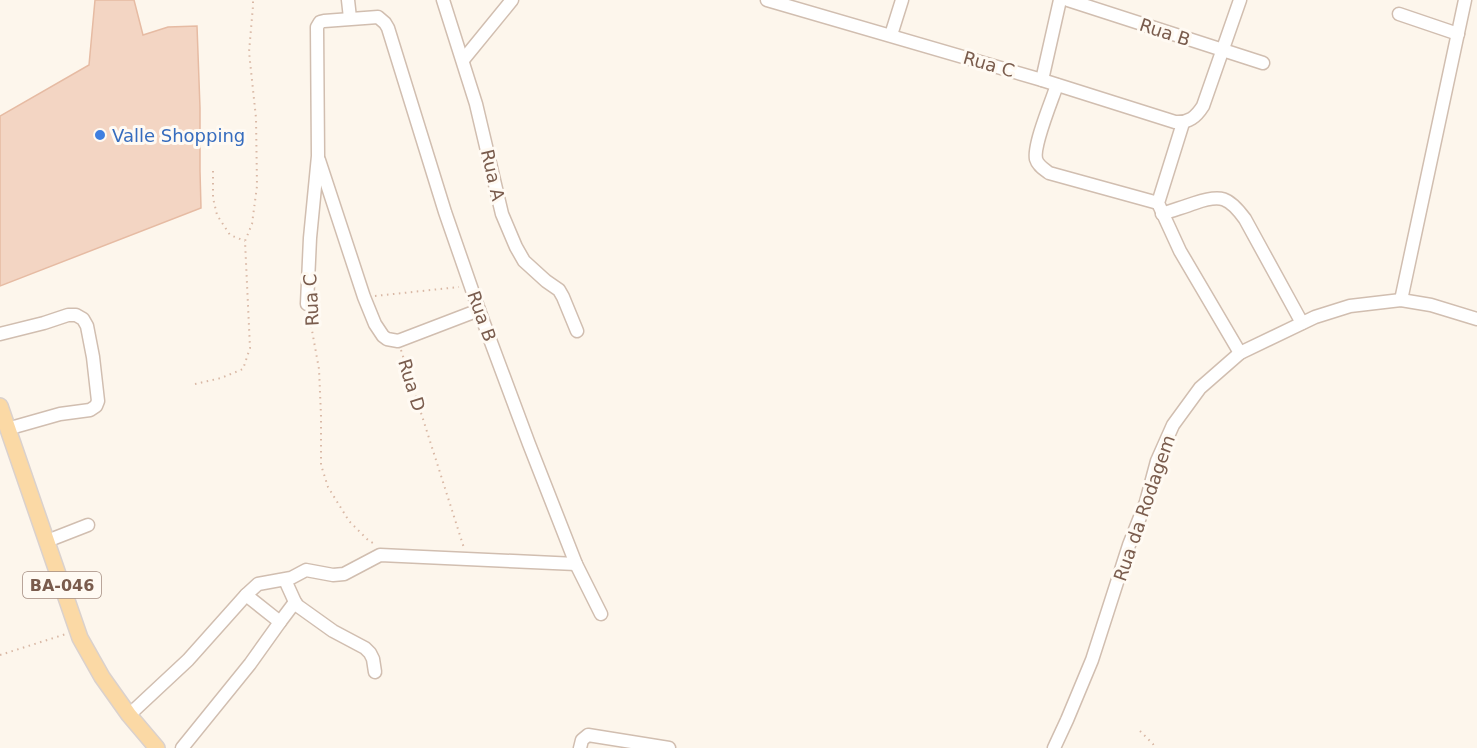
<svg xmlns="http://www.w3.org/2000/svg" width="1477" height="748" font-family="'DejaVu Sans',sans-serif">
  <rect width="100%" height="100%" fill="#fdf6ec"/>
  <path fill="#f3d5c3" stroke="#e6bba3" stroke-width="1.5" d="M95,0H134L143,35L168,27L197,26L200,108V171L201,208L0,286V116L89,65Z"/>
  <g fill="none" stroke-linecap="round" stroke-linejoin="round">
    <defs>
      <g id="minor">
        <path d="M348,0L350,18"/>
        <path d="M443,0L476,104L502,214L516,247L524,261L546,281L559,290L563,297L577,331"/>
        <path d="M767,0L1042,80L1175,122C1189,123 1196,117 1203,106L1240,0"/>
        <path d="M1068,0L1263,63"/>
        <path d="M1399,14L1458,34"/>
        <path d="M891,35L902,0"/>
        <path d="M463,60L512,0"/>
        <path d="M1042,80L1060,0"/>
        <path d="M1057,85C1052,100 1033,145 1036,159C1038,166 1044,169 1049,173L1158,203"/>
        <path d="M1183,123L1158,203L1180,251L1240,353"/>
        <path d="M319,160L364,297L375,324L383,336L387,339L398,341L479,310"/>
        <path d="M1162,214C1173,210 1184,207 1195,203C1221,194 1229,197 1245,219L1302,323"/>
        <path d="M1401,300L1465,0"/>
        <path d="M307,304L310,238L318,156L317,27L320,22L324,21L378,17L385,23L388,28L445,212L479,310L529,444L576,564L601,614"/>
        <path d="M0,334L44,323L68,315H76L83,319L87,326L93,357L98,401L96,406L90,410L60,414L7,429"/>
        <path d="M47,541L88,525"/>
        <path d="M285,580L295,602L298,606L333,631L365,648L370,653L373,659L375,672"/>
        <path d="M246,595L258,584L291,578L306,570L333,575L344,574L380,555L576,564"/>
        <path d="M280,622L295,602"/>
        <path d="M129,715L188,660L246,595L280,622L250,664L182,748"/>
        <path d="M580,748L582,740L588,735L669,748"/>
        <path d="M1054,748L1067,720L1092,660L1129,545L1146,502L1157,461L1173,425L1200,388L1240,353L1315,317L1350,306L1401,300L1431,305L1477,319"/>
      </g>
      <path id="major" d="M0,406L80,638L102,677L129,715L157,748"/>
    </defs>
    <use href="#minor" stroke="#d1beb0" stroke-width="15"/>
    <use href="#major" stroke="#dad1cd" stroke-width="18"/>
    <g stroke="#d9b8a5" stroke-width="2" stroke-dasharray="1.5 4.5" stroke-linecap="butt">
      <path d="M213,171V198L217,215L230,235L245,241"/>
      <path d="M375,296L459,287"/>
      <path d="M309,314L319,369L321,416V465L328,487L349,521L369,541L375,544"/>
      <path d="M401,350L464,548"/>
      <path d="M195,384L221,378L243,369L250,348L245,241L252,224L257,186L256,118L249,52L253,6V0"/>
      <path d="M0,655L66,634"/>
      <path d="M1140,731L1153,744L1154,748"/>
    </g>
    <use href="#minor" stroke="#fff" stroke-width="12"/>
    <use href="#major" stroke="#fbd9a5" stroke-width="15"/>
  </g>
  <circle fill="#3f7fe0" stroke="#fffaf3" stroke-width="2" cx="100" cy="135" r="6"/>
  <g text-anchor="middle" dominant-baseline="central" stroke-width="6" stroke-linejoin="round" paint-order="stroke">
    <rect fill="#fffaf3" stroke="#a28b7f" stroke-width="1.5" x="23" y="572" width="78" height="26" rx="4.5"/>
    <g font-size="16" font-weight="bold" fill="#7a5c4d">
      <text x="62" y="585">BA-046</text>
    </g>
    <g font-size="18" fill="#7a5c4d" stroke="#fffaf3">
      <text transform="translate(1165 32) rotate(18)">Rua B</text>
      <text transform="translate(989 64) rotate(16)">Rua C</text>
      <text transform="translate(493 175) rotate(77)">Rua A</text>
      <text transform="translate(311 300) rotate(-93)">Rua C</text>
      <text transform="translate(482 316) rotate(70)">Rua B</text>
      <text transform="translate(412 385) rotate(73)">Rua D</text>
      <text transform="translate(1144 508) rotate(-71)">Rua da Rodagem</text>
    </g>
    <g font-size="18" fill="#366cbe" stroke="#fffaf3" text-anchor="start">
      <text x="112" y="135">Valle Shopping</text>
    </g>
  </g>
</svg>
